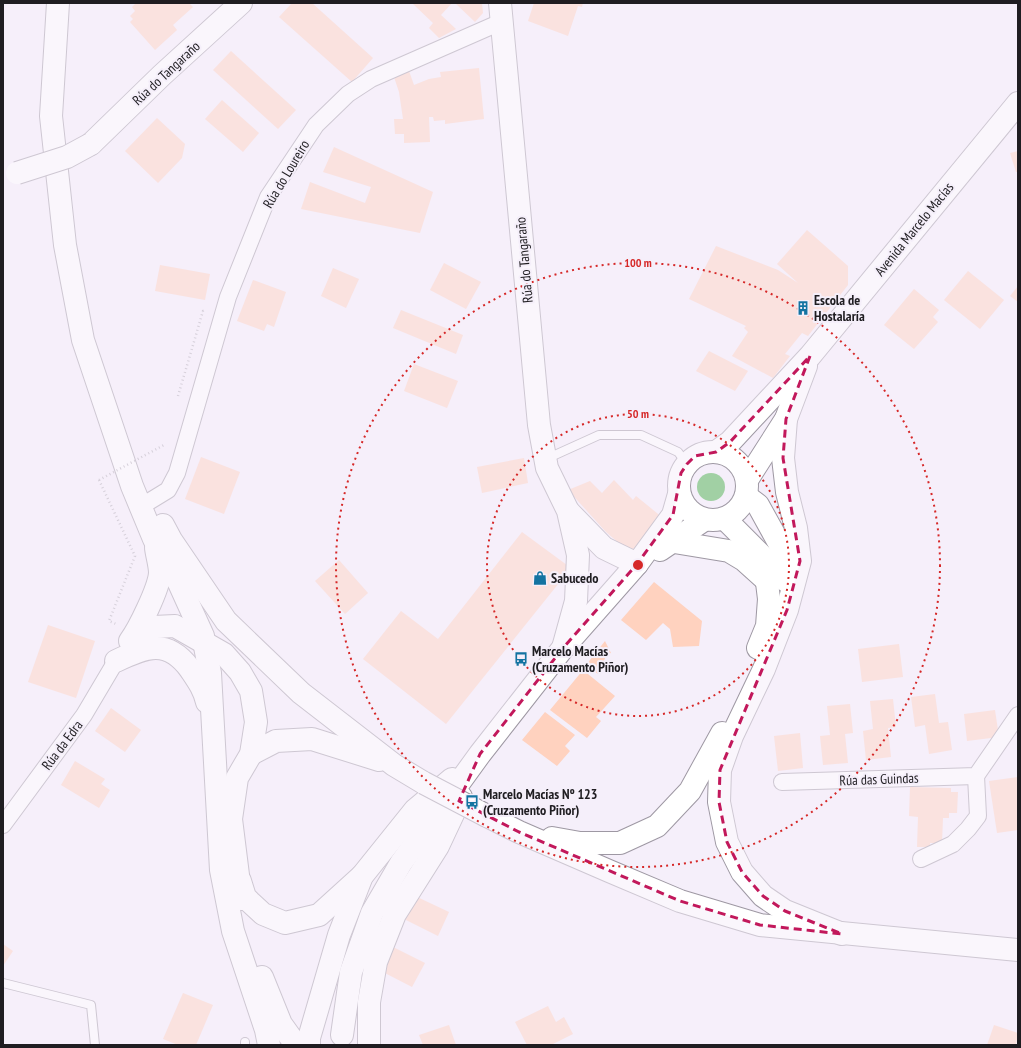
<svg xmlns="http://www.w3.org/2000/svg" width="1021" height="1048" font-family="'PT Sans Narrow',sans-serif">
  <rect width="100%" height="100%" fill="#f5effa"/>
  <circle fill="#a1d0a4" cx="711" cy="487" r="14"/>
  <g fill="#ffd2bf">
    <path d="M136,3H189L193,7L173,25L177,30L155,50L130,22L133,19L130,16L135,11L132,7Z"/>
    <path d="M292,3H312L373,58L352,82L279,17Z"/>
    <path d="M412,3H452L441,15L456,29L439,38L429,28L433,23Z"/>
    <path d="M455,3H482L483,13L475,22Z"/>
    <path d="M534,3H583L582,7L578,6L568,36L528,21Z"/>
    <path d="M231,51L296,110L278,129L213,70Z"/>
    <path d="M479,68L484,119L445,124V120L434,121L433,117H429L430,142L404,143V134H395L394,119H403L399,92L394,77L409,71L414,85L429,79L441,77L440,72Z"/>
    <path d="M222,100L259,133L243,152L205,119Z"/>
    <path d="M157,118L185,144L182,158L158,183L125,151Z"/>
    <path d="M334,147L433,192L420,233L301,209L310,182L365,203L371,187L323,172Z"/>
    <path d="M1018,151V172H1016L1010,153Z"/>
    <path d="M807,230L848,266V285L808,336L802,333L785,354L790,356L773,378L732,356L748,332L744,328L746,326L689,299L716,246L778,270L798,283L777,264Z"/>
    <path d="M444,263L481,282L466,309L430,290Z"/>
    <path d="M160,265L210,274L205,300L155,291Z"/>
    <path d="M333,268L359,279L346,308L321,296Z"/>
    <path d="M968,271L1004,300L980,329L944,300Z"/>
    <path d="M253,280L286,292L274,327L267,324L264,331L237,321Z"/>
    <path d="M1018,286V302L1010,296Z"/>
    <path d="M914,289L939,310L933,317L938,322L914,349L884,325Z"/>
    <path d="M401,310L463,335L456,354L393,328Z"/>
    <path d="M709,351L748,371L735,391L696,371Z"/>
    <path d="M414,364L458,381L447,408L404,391Z"/>
    <path d="M201,457L240,472L224,514L185,499Z"/>
    <path d="M524,458L528,483L482,493L477,467Z"/>
    <path d="M614,480L633,500L636,496L663,518L639,546L628,551L606,532L568,490L590,481L602,493Z"/>
    <path d="M522,532L571,568L446,724L363,659L401,611L438,639Z"/>
    <path d="M339,560L368,593L345,614L315,581Z"/>
    <path d="M654,582L702,621L699,646L673,647L670,629L663,623L646,640L621,620Z"/>
    <path d="M48,625L95,641L76,698L28,682Z"/>
    <path d="M605,641L611,653L607,654L598,674L586,665Z"/>
    <path d="M899,644L903,677L862,682L858,649Z"/>
    <path d="M583,670L615,696L596,717L601,721L587,738L550,710Z"/>
    <path d="M935,694L939,723L948,722L952,750L929,754L925,725L915,727L911,697Z"/>
    <path d="M893,699L896,727L888,728L891,757L866,760L863,731L873,729L870,701Z"/>
    <path d="M850,704L853,733L845,734L848,763L823,765L820,736L830,735L827,706Z"/>
    <path d="M111,708L141,730L125,752L95,731Z"/>
    <path d="M995,710L999,737L967,741L964,714Z"/>
    <path d="M545,712L575,735L565,746L570,751L557,766L522,740Z"/>
    <path d="M800,733L803,768L778,771L774,736Z"/>
    <path d="M75,761L105,779L101,784L110,790L99,808L61,785Z"/>
    <path d="M1018,777V830L997,833L989,781Z"/>
    <path d="M910,787L951,788V792H958L957,813H949V818H943L942,843H930V847H917L918,817L909,816Z"/>
    <path d="M415,896L449,912L438,936L404,919Z"/>
    <path d="M3,944L13,951L3,966Z"/>
    <path d="M393,947L425,963L412,987L381,971Z"/>
    <path d="M183,993L213,1005L196,1045H178L163,1039Z"/>
    <path d="M548,1006L556,1022L564,1017L573,1034L551,1045H527L515,1022Z"/>
    <path d="M449,1025L456,1045H423L419,1035Z"/>
    <path d="M994,1025L1018,1033L1016,1045H987Z"/>
  </g>
  <g fill="none" stroke-linecap="round" stroke-linejoin="round">
    <defs>
      <g id="lane">
        <path d="M546,459L599,435H641L678,452L687,464"/>
        <path d="M3,983L91,1005L95,1045"/>
        <path d="M245,1045V1042"/>
      </g>
      <g id="street">
        <path d="M150,501L168,490L177,473L228,297L268,197L316,125L348,94L371,79L501,22"/>
        <path d="M782,782L976,776L1018,715"/>
        <path d="M3,825L84,715L116,661"/>
        <path d="M921,859L953,844L968,829L978,816L976,776"/>
      </g>
      <g id="secondary">
        <path d="M500,3L539,425L547,468L568,511L578,555L576,601L563,648"/>
        <path d="M91,144L162,75L241,3"/>
        <path d="M569,512L604,548L637,564"/>
      </g>
      <g id="primary">
        <circle cx="713" cy="486" r="34"/>
        <path d="M716,452L730,442L810,356L1018,103"/>
        <path d="M747,480L786,419L806,366"/>
        <path d="M660,550L704,520"/>
        <path d="M342,1035L351,972L372,913L401,863L480,754L563,648L637,564L673,515L679,494"/>
        <path d="M309,1045V1038L339,935L362,876L415,810L452,779"/>
        <path d="M369,1045V1002L376,962L395,914L438,846L461,797"/>
      </g>
      <g id="highway">
        <path d="M58,3L51,116L65,245L83,340L132,486L154,539L179,583L203,636L210,673L221,870L233,931L266,1030L269,1045"/>
        <path d="M786,419L783,458L787,492L796,528L800,561L787,610L764,669L732,736L720,770L719,802L727,842L742,872L763,896L785,911L842,934"/>
        <path d="M746,496L758,505L784,552L786,581"/>
        <path d="M725,519L764,558L769,599L767,626L758,648"/>
        <path d="M163,525L171,540L226,621L301,693L394,765L424,783"/>
        <path d="M674,542L729,551L744,560L764,578"/>
        <path d="M136,633L154,627L175,626L224,654L240,672L251,691L256,722L251,754L237,778L231,819L241,899"/>
        <path d="M130,641C139,629 159,588 160,573C160,565 157,556 156,548"/>
        <path d="M116,661C146,647 167,638 190,669C198,681 204,689 207,702"/>
        <path d="M251,754L276,741L312,739L379,760"/>
        <path d="M487,816L519,832L609,871L680,901L760,925L1018,950"/>
        <path d="M552,838L580,843H620L657,826L690,791L722,733"/>
        <path d="M240,881L245,897L250,902L263,914L285,923L319,915L362,876"/>
        <path d="M262,977L281,1024L296,1045"/>
      </g>
    </defs>
    <use href="#lane" stroke="#9e98a3" stroke-width="10"/>
    <use href="#street" stroke="#9e98a3" stroke-width="18"/>
    <use href="#secondary" stroke="#9e98a3" stroke-width="24"/>
    <use href="#primary" stroke="#9e98a3" stroke-width="24"/>
    <use href="#highway" stroke="#9e98a3" stroke-width="24"/>
    <g stroke="#b0abb4" stroke-width="2.5" stroke-dasharray="1 3" stroke-linecap="butt">
      <path d="M178,396L203,311L206,312"/>
      <path d="M99,480L135,556L109,621L116,624"/>
    </g>
    <use href="#lane" stroke="#fff" stroke-width="8"/>
    <use href="#street" stroke="#fff" stroke-width="16"/>
    <use href="#secondary" stroke="#fff" stroke-width="22"/>
    <use href="#primary" stroke="#fff" stroke-width="22"/>
    <use href="#highway" stroke="#fff" stroke-width="22"/>
    <defs>
      <path id="secondary-bridge" d="M17,173L67,157L91,144"/>
      <path id="highway-bridge" d="M424,783L487,816"/>
    </defs>
    <use href="#secondary-bridge" stroke="#9e98a3" stroke-width="24" stroke-linecap="butt"/>
    <use href="#highway-bridge" stroke="#9e98a3" stroke-width="24" stroke-linecap="butt"/>
    <path stroke="#b0abb4" stroke-width="2.5" stroke-dasharray="1 3" stroke-linecap="butt" d="M99,480L164,445"/>
    <use href="#secondary-bridge" stroke="#fff" stroke-width="22"/>
    <use href="#highway-bridge" stroke="#fff" stroke-width="22"/>
  </g>
  <path d="M0 0H1021V1048H0ZM810,356L786,419L783,458L800,561L787,610L720,770L719,802L727,842L742,872L763,896L785,911L842,934L760,925L680,901L519,832L459,801L480,754L563,648L637,564L673,515L681,473L687,464L695,456L716,452L730,442Z" fill="#f5effa" fill-opacity=".55" fill-rule="evenodd"/>
  <path fill="none" stroke="#c2185b" stroke-width="3" stroke-dasharray="8 5" stroke-linejoin="round" d="M810,356L786,419L783,458L800,561L787,610L720,770L719,802L727,842L742,872L763,896L785,911L842,934L760,925L680,901L519,832L459,801L480,754L563,648L637,564L673,515L681,473L687,464L695,456L716,452L730,442Z"/>
  <g fill="none" stroke="#d62828" stroke-width="2" stroke-dasharray="2 4">
    <circle cx="638" cy="565" r="151"/>
    <circle cx="638" cy="565" r="302"/>
  </g>
  <defs>
    <symbol id="building-bare" viewBox="-9 -9 18 18"><path d="M-4-6H4V6H1V3H-1V6H-4ZM-2.5-4.3h1.7v1.8h-1.7ZM.8-4.3h1.7v1.8H.8ZM-2.5-1h1.7V.8h-1.7ZM.8-1h1.7V.8H.8Z" fill="#1373a1" stroke="#f5effa" stroke-width="2.5" paint-order="stroke"/></symbol>
    <symbol id="shop-bare" viewBox="-9 -9 18 18"><path d="M-5-2.5h2.3a2.7 3.5 0 0 1 5.4 0H5L5.5 6h-11ZM-1.5-2.5h3a1.5 2.3 0 0 0-3 0Z" fill="#1373a1" stroke="#f5effa" stroke-width="2.5" paint-order="stroke"/></symbol>
    <symbol id="bus-bare" viewBox="-9 -9 18 18"><path d="M-5-6H5V4H4V6H2V4H-2V6H-4V4H-5ZM-3.5-4V0h7V-4ZM-3.5 1.2v1.5H-2V1.2ZM2 1.2v1.5H3.5V1.2Z" fill="#1373a1" stroke="#f5effa" stroke-width="2.5" paint-order="stroke"/></symbol>
  </defs>
  <g fill-rule="evenodd">
    <use href="#building-bare" x="793" y="298" width="20" height="20"/>
    <use href="#shop-bare" x="530" y="568" width="20" height="20"/>
    <use href="#bus-bare" x="511" y="649" width="20" height="20"/>
    <use href="#bus-bare" x="462" y="792" width="20" height="20"/>
  </g>
  <g text-anchor="middle" dominant-baseline="central" stroke-width="4" stroke-linejoin="round" paint-order="stroke">
    <g font-size="14" fill="#1f1d21" stroke="#f5effa">
      <text transform="translate(166 73) rotate(-43)">Rúa do Tangaraño</text>
      <text transform="translate(286 174) rotate(-59)">Rúa do Loureiro</text>
      <text transform="translate(914 229) rotate(-51)">Avenida Marcelo Macías</text>
      <text transform="translate(524 260) rotate(-95)">Rúa do Tangaraño</text>
      <text transform="translate(62 745) rotate(-53)">Rúa da Edra</text>
      <text transform="translate(879 779) rotate(-2)">Rúa das Guindas</text>
    </g>
    <g font-size="14" font-weight="bold" fill="#1f1d21" stroke="#f5effa" text-anchor="start">
      <text x="814" y="300">Escola de<tspan x="814" dy="16">Hostalaría</tspan></text>
      <text x="551" y="578">Sabucedo</text>
      <text x="532" y="651">Marcelo Macías<tspan x="532" dy="16">(Cruzamento Piñor)</tspan></text>
      <text x="483" y="794">Marcelo Macías Nº 123<tspan x="483" dy="16">(Cruzamento Piñor)</tspan></text>
    </g>
  </g>
  <circle cx="638" cy="565" r="6" fill="#d62828" stroke="#f5effa" stroke-width="2"/>
  <g font-size="12" text-anchor="middle" font-weight="bold" fill="#d62828" stroke="#f5effa" stroke-width="4" stroke-linejoin="round" paint-order="stroke">
    <text x="638" y="267">100 m</text>
    <text x="638" y="418">50 m</text>
  </g>
  <rect width="1021" height="1048" fill="none" stroke="#1f1d21" stroke-width="8"/>
</svg>
